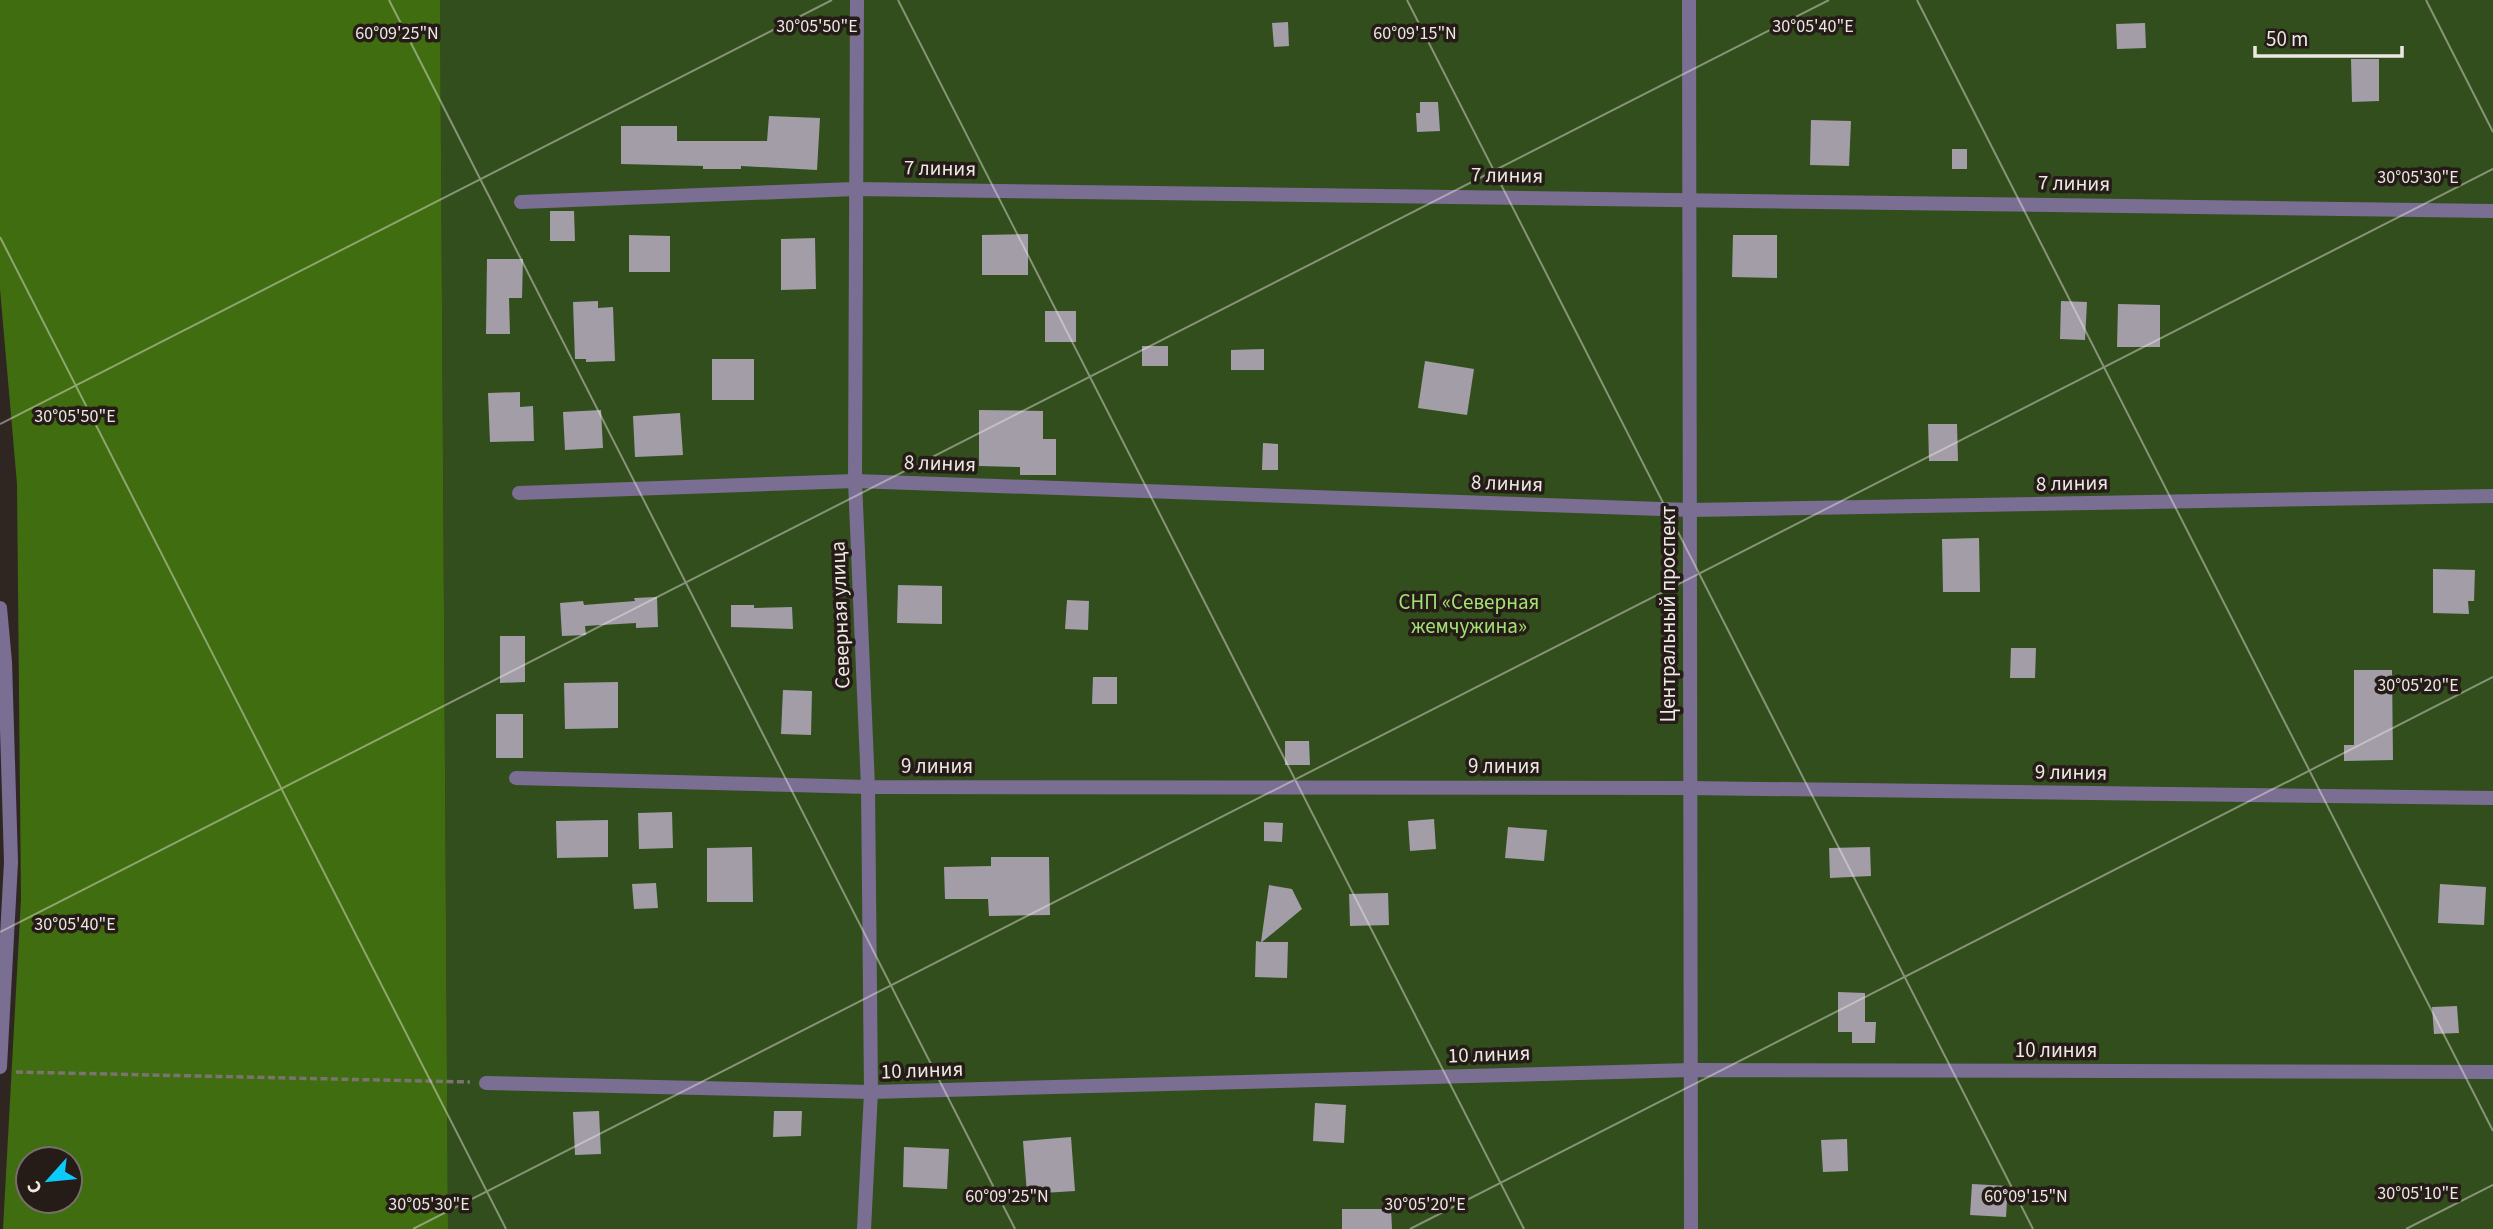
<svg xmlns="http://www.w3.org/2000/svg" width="2493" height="1229" font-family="'Source Sans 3',sans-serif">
  <rect width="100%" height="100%" fill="#2f2622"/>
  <path fill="#334e1d" d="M440,0H2493V1229H448Z"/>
  <path fill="#406d0f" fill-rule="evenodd" d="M0,0H440L448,1229H3L21,899L17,484L0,289ZM28,1159H70V1201H28Z"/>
  <g fill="#a29da7">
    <path d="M1288,22L1289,46L1274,47L1272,23Z"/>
    <path d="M2145,23L2146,48L2117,49L2116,24Z"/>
    <path d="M2351,59H2379V101L2352,102Z"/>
    <path d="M1420,102H1438L1440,131L1417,132L1416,113H1420Z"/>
    <path d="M769,116L820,118L817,170L741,166V169H703V166L621,164V126H677V141H767Z"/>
    <path d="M1811,120L1851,121L1849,166L1810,165Z"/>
    <rect x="1952" y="149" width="15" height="20"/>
    <path d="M550,211H574L575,241H550Z"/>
    <path d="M1028,234V275H982V235Z"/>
    <path d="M629,235L670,236V272H629Z"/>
    <path d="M1733,235H1777V278L1732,277Z"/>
    <path d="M815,238L816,289L781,290V239Z"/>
    <path d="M487,259H523L522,298H509L510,334H486Z"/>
    <path d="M598,301V308L613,307L615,361L586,362V359H575L573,302Z"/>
    <path d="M2061,301L2087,302L2085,340L2060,339Z"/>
    <path d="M2118,304L2160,305V347H2117Z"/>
    <rect x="1045" y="311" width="31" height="31"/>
    <rect x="1142" y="346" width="26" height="20"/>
    <path d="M1264,349V370H1231V350Z"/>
    <rect x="712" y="359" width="42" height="41"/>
    <path d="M1425,361L1474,369L1467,415L1418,408Z"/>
    <path d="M520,392V407L533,406L534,441L490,442L488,393Z"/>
    <path d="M601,410L603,448L565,450L563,412Z"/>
    <path d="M979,410L1043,411V439H1056V475H1020V467L979,466Z"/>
    <path d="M680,413L683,455L635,457L633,416Z"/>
    <path d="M1928,424H1957L1958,461H1929Z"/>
    <path d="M1263,443L1278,444V470H1262Z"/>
    <path d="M1979,538L1980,592H1943L1942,539Z"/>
    <path d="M2433,569L2475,570L2474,601H2468L2469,614L2433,613Z"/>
    <path d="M898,585L942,586V624L897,623Z"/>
    <path d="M657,597L658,627L636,628V623L585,626L586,635L562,636L560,603L583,601L584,605L635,601L634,598Z"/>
    <path d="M1067,600L1089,601L1088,630L1065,629Z"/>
    <path d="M731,605H754V608L792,607L793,629L731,627Z"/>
    <path d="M500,636H525V682L500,683Z"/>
    <path d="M2011,648H2036L2035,678H2010Z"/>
    <path d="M2354,670H2392L2393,760L2344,761V745H2354Z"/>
    <path d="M1093,677H1117V704H1092Z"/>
    <path d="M618,682V728L565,729L564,683Z"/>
    <path d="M783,690L812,691L811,735L781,734Z"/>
    <rect x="496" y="714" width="27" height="44"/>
    <path d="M1285,741H1309L1310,765H1285Z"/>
    <path d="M672,812L673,848L639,849L638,813Z"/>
    <path d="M1434,819L1436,849L1410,851L1408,821Z"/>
    <path d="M608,820V857L557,858L556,821Z"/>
    <path d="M1264,822L1283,823L1282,842L1264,841Z"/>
    <path d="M1508,827L1547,830L1544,861L1505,858Z"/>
    <path d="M752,847L753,902H707V848Z"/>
    <path d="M1870,847L1871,876L1830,878L1829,848Z"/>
    <path d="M991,857H1049L1050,915L989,916L988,899H945L944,867L991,866Z"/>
    <path d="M656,883L658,908L634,909L632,884Z"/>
    <path d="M2440,884L2486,887L2484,925L2438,923Z"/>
    <path d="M1269,885L1292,889L1302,909L1262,942H1288L1287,978L1255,977L1256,941L1261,942Z"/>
    <path d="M1388,893L1389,925L1350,926L1349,894Z"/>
    <path d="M1838,992L1865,993V1022H1876L1875,1043H1852V1032H1838Z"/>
    <path d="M2457,1006L2459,1033L2434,1034L2432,1007Z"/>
    <path d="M1315,1103L1346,1105L1344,1143L1313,1141Z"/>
    <path d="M599,1111L601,1154L575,1155L573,1112Z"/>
    <path d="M774,1111H802L801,1136L773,1137Z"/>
    <path d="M1071,1137L1075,1191L1027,1194L1023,1141Z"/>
    <path d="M1847,1139L1848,1171L1823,1172L1821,1140Z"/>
    <path d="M904,1147L949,1149L947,1189L903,1187Z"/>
    <path d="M1972,1184L2008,1186L2006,1217L1970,1215Z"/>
    <path d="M1342,1209H1391L1392,1229H1342Z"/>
  </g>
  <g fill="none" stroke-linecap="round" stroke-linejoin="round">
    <path stroke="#7b736f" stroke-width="3.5" stroke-dasharray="7 3.5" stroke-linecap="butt" d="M16,1072L470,1082"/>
    <g stroke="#7b6e93" stroke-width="14">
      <path d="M857,0L855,481L868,787L871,1092L864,1229"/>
      <path d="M1689,0L1691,1229"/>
      <path d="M521,202L855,189L2493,211"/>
      <path d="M519,493L855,481L1690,510L2493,496"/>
      <path d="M0,608L5,662L11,862L0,1067"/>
      <path d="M516,778L868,787L1689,788L2493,798"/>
      <path d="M486,1083L871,1092L1691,1070L2493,1072"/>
    </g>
  </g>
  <path fill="none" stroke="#eee8e5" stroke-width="2" stroke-opacity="0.45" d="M389,0L1015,1229M898,0L1524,1229M1407,0L2033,1229M1917,0L2493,1131M2426,0L2493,132M0,237L506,1229M0,424L832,0M0,932L1829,0M413,1229L2493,169M1410,1229L2493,677M2406,1229L2493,1185"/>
  <g text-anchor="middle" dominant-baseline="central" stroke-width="7" stroke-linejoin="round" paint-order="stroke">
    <g font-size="21" fill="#eee8e5" stroke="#251c18">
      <text transform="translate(940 168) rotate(1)">7 линия</text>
      <text transform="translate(1507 175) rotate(1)">7 линия</text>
      <text transform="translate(2074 183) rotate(1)">7 линия</text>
      <text transform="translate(940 463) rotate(2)">8 линия</text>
      <text transform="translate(1507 483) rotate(2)">8 линия</text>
      <text transform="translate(2072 483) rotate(-1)">8 линия</text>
      <text transform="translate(1668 614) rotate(-90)">Центральный проспект</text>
      <text transform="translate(840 615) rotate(-92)">Северная улица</text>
      <text x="937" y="766">9 линия</text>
      <text x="1504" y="766">9 линия</text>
      <text transform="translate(2071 772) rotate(1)">9 линия</text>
      <text x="2056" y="1050">10 линия</text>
      <text transform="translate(1489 1054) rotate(-2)">10 линия</text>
      <text transform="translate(922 1070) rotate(-2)">10 линия</text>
    </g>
    <g font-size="21" fill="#a2e271" stroke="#251c18">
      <text x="1469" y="602">СНП «Северная<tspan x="1469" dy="24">жемчужина»</tspan></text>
    </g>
  </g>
  <g font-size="18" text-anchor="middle" fill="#eee8e5" stroke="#251c18" stroke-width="7" stroke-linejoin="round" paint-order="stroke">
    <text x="817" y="32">30°05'50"E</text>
    <text x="1813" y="32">30°05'40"E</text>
    <text x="397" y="39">60°09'25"N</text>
    <text x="1415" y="39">60°09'15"N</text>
    <text x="2418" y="183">30°05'30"E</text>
    <text x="75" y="422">30°05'50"E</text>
    <text x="2418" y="691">30°05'20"E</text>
    <text x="75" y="930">30°05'40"E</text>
    <text x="2418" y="1199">30°05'10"E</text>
    <text x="1007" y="1202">60°09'25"N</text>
    <text x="2026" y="1202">60°09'15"N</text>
    <text x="429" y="1210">30°05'30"E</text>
    <text x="1425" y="1210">30°05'20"E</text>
  </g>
  <g transform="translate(49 1180) rotate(243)"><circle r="33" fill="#251c18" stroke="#756e6a" stroke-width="2"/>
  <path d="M0-5L12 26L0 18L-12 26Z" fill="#0ccafa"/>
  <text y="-10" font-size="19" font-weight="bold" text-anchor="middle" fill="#eee8e5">С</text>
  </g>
  <path d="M2255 46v10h147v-10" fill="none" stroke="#eee8e5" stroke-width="3.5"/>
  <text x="2266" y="46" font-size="21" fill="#eee8e5" stroke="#251c18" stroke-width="5" paint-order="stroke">50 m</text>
</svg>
